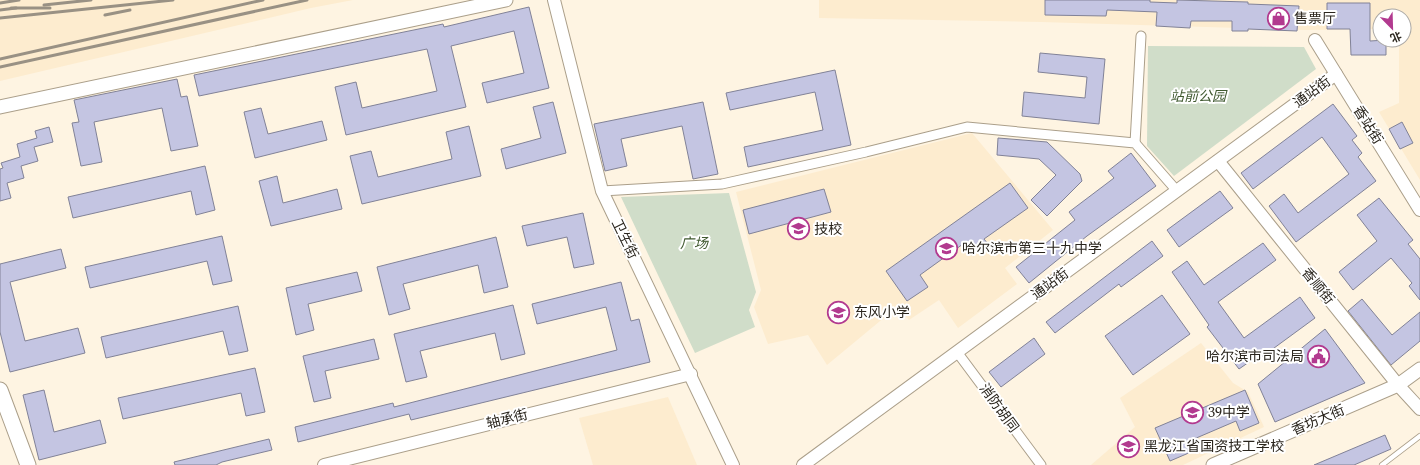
<svg xmlns="http://www.w3.org/2000/svg" width="1420" height="465" font-family="Spectral,'Noto Sans SC',serif">
  <rect width="100%" height="100%" fill="#fef4e2"/>
  <g fill="#fdeccf">
    <path d="M0,0H353L311,8L0,81Z"/>
    <path d="M819,0H1420V180L1379,112L1399,103V40H1404V16H1380V29L1306,30L1041,22L819,18Z"/>
    <path d="M972,133L1053,230L1005,268L1017,284L958,328L939,300L909,320L897,307L827,365L808,335L768,344L754,307L761,290L736,192Z"/>
    <path d="M1201,343L1233,383L1248,392L1264,427L1183,465H1091L1135,427L1120,398Z"/>
    <path d="M668,397L697,465H593L579,418Z"/>
  </g>
  <g fill="#d0ddc9">
    <path d="M1148,46L1304,47L1316,69L1174,176L1147,146Z"/>
    <path d="M729,193L756,292L749,310L755,327L695,353L621,197Z"/>
  </g>
  <g fill="#c4c5e2" stroke="#818297">
    <path d="M1045,0H1150V2L1177,3V0L1248,2V4L1299,6L1297,31L1248,29V31H1232V21H1191L1190,28L1156,26L1157,12L1107,10L1106,16L1045,15Z"/>
    <path d="M1327,3H1370V41L1386,40V55H1351L1350,29H1327Z"/>
    <path d="M529,7L549,88L487,103L482,83L524,73L514,31L451,46L466,107L346,135L335,87L356,82L362,108L437,91L427,49L199,96L194,75L443,24L444,27Z"/>
    <path d="M1040,53L1105,59L1099,124L1022,116L1024,92L1085,98L1087,77L1038,72Z"/>
    <path d="M835,70L851,145L748,167L744,147L823,130L815,92L730,110L726,93Z"/>
    <path d="M177,79L181,97L187,96L198,146L171,151L162,108L94,122L102,162L81,166L72,123L79,122L74,100Z"/>
    <path d="M553,102L566,153L506,169L501,149L541,138L533,107Z"/>
    <path d="M703,102L718,174L693,179L682,126L621,139L627,166L605,171L594,124Z"/>
    <path d="M1333,104L1357,136L1352,140L1362,153L1358,157L1376,181L1296,242L1269,206L1284,194L1298,213L1349,174L1322,137L1253,189L1241,173Z"/>
    <path d="M261,108L268,134L322,121L327,140L255,158L244,112Z"/>
    <path d="M1402,122L1413,143L1400,149L1389,129Z"/>
    <path d="M469,126L481,176L362,204L350,156L371,151L378,177L452,159L446,132Z"/>
    <path d="M49,127L53,142L34,147L38,161L21,166L24,178L7,183L11,198L0,201V169L3,168L1,163L20,157L17,144L37,138L35,131Z"/>
    <path d="M998,138L1047,142L1080,174L1082,181L1047,216L1031,200L1056,175L1039,159L997,155Z"/>
    <path d="M1131,153L1156,186L1087,236L1029,283L1016,267L1075,220L1069,212L1114,178L1108,171Z"/>
    <path d="M205,166L215,210L196,215L191,191L73,218L68,197Z"/>
    <path d="M277,176L283,203L337,189L342,209L271,226L259,181Z"/>
    <path d="M1010,183L1028,208L984,239L988,244L971,255L963,244L920,275L928,287L907,301L886,271Z"/>
    <path d="M824,189L831,212L749,234L743,210Z"/>
    <path d="M1220,191L1233,208L1179,247L1167,230Z"/>
    <path d="M1379,198L1413,240L1408,244L1420,259V300L1409,286L1412,283L1391,258L1353,290L1339,272L1377,241L1357,215Z"/>
    <path d="M583,213L594,264L574,268L567,237L527,246L522,226Z"/>
    <path d="M222,236L232,281L213,285L207,261L90,288L85,267Z"/>
    <path d="M496,237L508,287L484,293L478,265L403,284L410,309L389,315L377,267Z"/>
    <path d="M1152,241L1163,256L1121,287L1119,284L1055,333L1046,322Z"/>
    <path d="M1263,243L1276,260L1218,302L1244,338L1300,297L1315,318L1255,362L1252,360L1239,369L1207,327L1209,325L1172,272L1187,261L1204,285Z"/>
    <path d="M61,249L66,268L10,282L25,341L78,328L85,353L10,372L0,332V264Z"/>
    <path d="M357,272L362,291L308,304L314,330L296,335L286,288Z"/>
    <path d="M621,282L631,321L639,319L650,362L411,420L409,414L298,442L295,427L393,403L394,407L617,350L606,307L537,324L532,304Z"/>
    <path d="M1162,295L1190,334L1133,375L1105,336Z"/>
    <path d="M1362,299L1392,335L1420,312V341L1391,365L1348,311Z"/>
    <path d="M513,305L525,354L501,360L495,333L420,351L427,377L406,382L394,334Z"/>
    <path d="M238,306L248,351L229,355L223,331L106,358L101,337Z"/>
    <path d="M1325,329L1365,383L1275,422L1258,384Z"/>
    <path d="M1034,338L1045,354L1001,387L989,372Z"/>
    <path d="M374,339L379,359L325,371L331,398L314,402L303,356Z"/>
    <path d="M255,368L265,412L246,416L241,393L123,419L118,398Z"/>
    <path d="M44,390L54,432L100,420L106,443L39,460L23,395Z"/>
    <path d="M1245,390L1259,423L1240,431L1236,421L1187,442L1191,452L1170,461L1155,428Z"/>
    <path d="M1385,435L1391,449L1354,465H1314Z"/>
    <path d="M269,439L272,450L222,462L216,465H175L174,462Z"/>
  </g>
  <g fill="none" stroke-linecap="round" stroke-linejoin="round">
    <defs>
      <path id="service" d="M1382,465L1420,436"/>
      <g id="minor">
        <path d="M1135,143L1141,36"/>
        <path d="M602,191L722,184L866,152L967,127L1135,143L1177,191"/>
        <path d="M957,352L1041,465"/>
      </g>
      <g id="tertiary">
        <path d="M554,0L602,191L733,465"/>
        <path d="M1315,40L1420,210"/>
        <path d="M1218,161L1398,385L1420,409"/>
        <path d="M324,465L691,374"/>
        <path d="M803,465L1336,74"/>
      </g>
      <g id="secondary">
        <path d="M0,107L506,0"/>
        <path d="M1213,465L1398,385L1420,369"/>
      </g>
      <path id="primary" d="M0,390L28,465"/>
    </defs>
    <use href="#service" stroke="#ab9f8a" stroke-width="6"/>
    <use href="#minor" stroke="#ab9f8a" stroke-width="11"/>
    <use href="#tertiary" stroke="#ab9f8a" stroke-width="14"/>
    <use href="#secondary" stroke="#ab9f8a" stroke-width="15"/>
    <use href="#primary" stroke="#ab9f8a" stroke-width="17"/>
    <use href="#service" stroke="#fff" stroke-width="4.5"/>
    <use href="#minor" stroke="#fff" stroke-width="9"/>
    <use href="#tertiary" stroke="#fff" stroke-width="12"/>
    <use href="#secondary" stroke="#fff" stroke-width="13"/>
    <use href="#primary" stroke="#fff" stroke-width="15"/>
    <g stroke="#999184" stroke-width="3">
      <path d="M0,3L19,0"/>
      <path d="M44,5L91,0"/>
      <path d="M11,8H50"/>
      <path d="M0,10L16,8"/>
      <path d="M105,15L130,10"/>
      <path d="M0,18L173,0"/>
      <path d="M0,59L263,0"/>
      <path d="M0,67L307,0"/>
    </g>
  </g>
  <defs>
    <symbol id="shop-ring" viewBox="-11 -11 22 22"><circle r="9.5" fill="#fff" stroke="#b23a8f" stroke-width="1.5"/><path d="M-5-2.5h2.3a2.7 3.5 0 0 1 5.4 0H5L5.5 6h-11ZM-1.5-2.5h3a1.5 2.3 0 0 0-3 0Z" fill="#b23a8f"/></symbol>
    <symbol id="school-ring" viewBox="-11 -11 22 22"><circle r="9.5" fill="#fff" stroke="#b23a8f" stroke-width="1.5"/><path d="M0-5L7-2L0 1L-7-2ZM-4 1L0 2.5L4 1V4Q0 6-4 4Z" fill="#b23a8f"/></symbol>
    <symbol id="civic-ring" viewBox="-11 -11 22 22"><circle r="9.5" fill="#fff" stroke="#b23a8f" stroke-width="1.5"/><path d="M-.6-6.5H3V-4.5H.6V-3L4-1V1h2V6H-6V1h2V-1L-.6-3ZM-1.2 2.5V6h2.4V2.5Z" fill="#b23a8f"/></symbol>
    <symbol id="university-ring" viewBox="-11 -11 22 22"><circle r="9.5" fill="#fff" stroke="#b23a8f" stroke-width="1.5"/><path d="M0-5L7-2L0 1L-7-2ZM-4 1L0 2.5L4 1V4Q0 6-4 4Z" fill="#b23a8f"/></symbol>
  </defs>
  <g fill-rule="evenodd">
    <use href="#shop-ring" x="1266" y="6" width="25" height="25"/>
    <use href="#school-ring" x="786" y="216" width="25" height="25"/>
    <use href="#school-ring" x="934" y="236" width="25" height="25"/>
    <use href="#school-ring" x="826" y="300" width="25" height="25"/>
    <use href="#civic-ring" x="1306" y="344" width="25" height="25"/>
    <use href="#school-ring" x="1180" y="400" width="25" height="25"/>
    <use href="#university-ring" x="1116" y="434" width="25" height="25"/>
  </g>
  <g text-anchor="middle" dominant-baseline="central" stroke-width="4" stroke-linejoin="round" paint-order="stroke">
    <g font-size="14" fill="#2a251d" stroke="#fff" text-anchor="start">
      <text x="1294" y="18">售票厅</text>
      <text x="814" y="229">技校</text>
      <text x="962" y="248">哈尔滨市第三十九中学</text>
      <text x="854" y="312">东风小学</text>
      <text x="1304" y="356" text-anchor="end">哈尔滨市司法局</text>
      <text x="1208" y="412">39中学</text>
      <text x="1144" y="446">黑龙江省国资技工学校</text>
    </g>
    <g font-size="14" fill="#2a251d" stroke="#fff">
      <text transform="translate(1312 92) rotate(-36)">通站街</text>
      <text transform="translate(1368 125) rotate(58)">香站街</text>
      <text transform="translate(625 239) rotate(64)">卫生街</text>
      <text transform="translate(1050 284) rotate(-36)">通站街</text>
      <text transform="translate(1318 286) rotate(51)">香顺街</text>
      <text transform="translate(999 408) rotate(54)">消防胡同</text>
      <text transform="translate(507 419) rotate(-14)">轴承街</text>
      <text transform="translate(1318 420) rotate(-23)">香坊大街</text>
    </g>
    <g font-size="14" font-style="italic" fill="#415a31" stroke="#fff">
      <text x="1198" y="96">站前公园</text>
      <text x="694" y="243">广场</text>
    </g>
  </g>
  <g transform="translate(1392 28) rotate(157)"><circle r="19" fill="#ffffff" stroke="#aaa8a5"/>
  <path d="M0-3L7 15L0 10L-7 15Z" fill="#b23a8f"/>
  <text y="-6" font-size="11" font-weight="bold" text-anchor="middle" fill="#2a251d">北</text>
  </g>
</svg>
